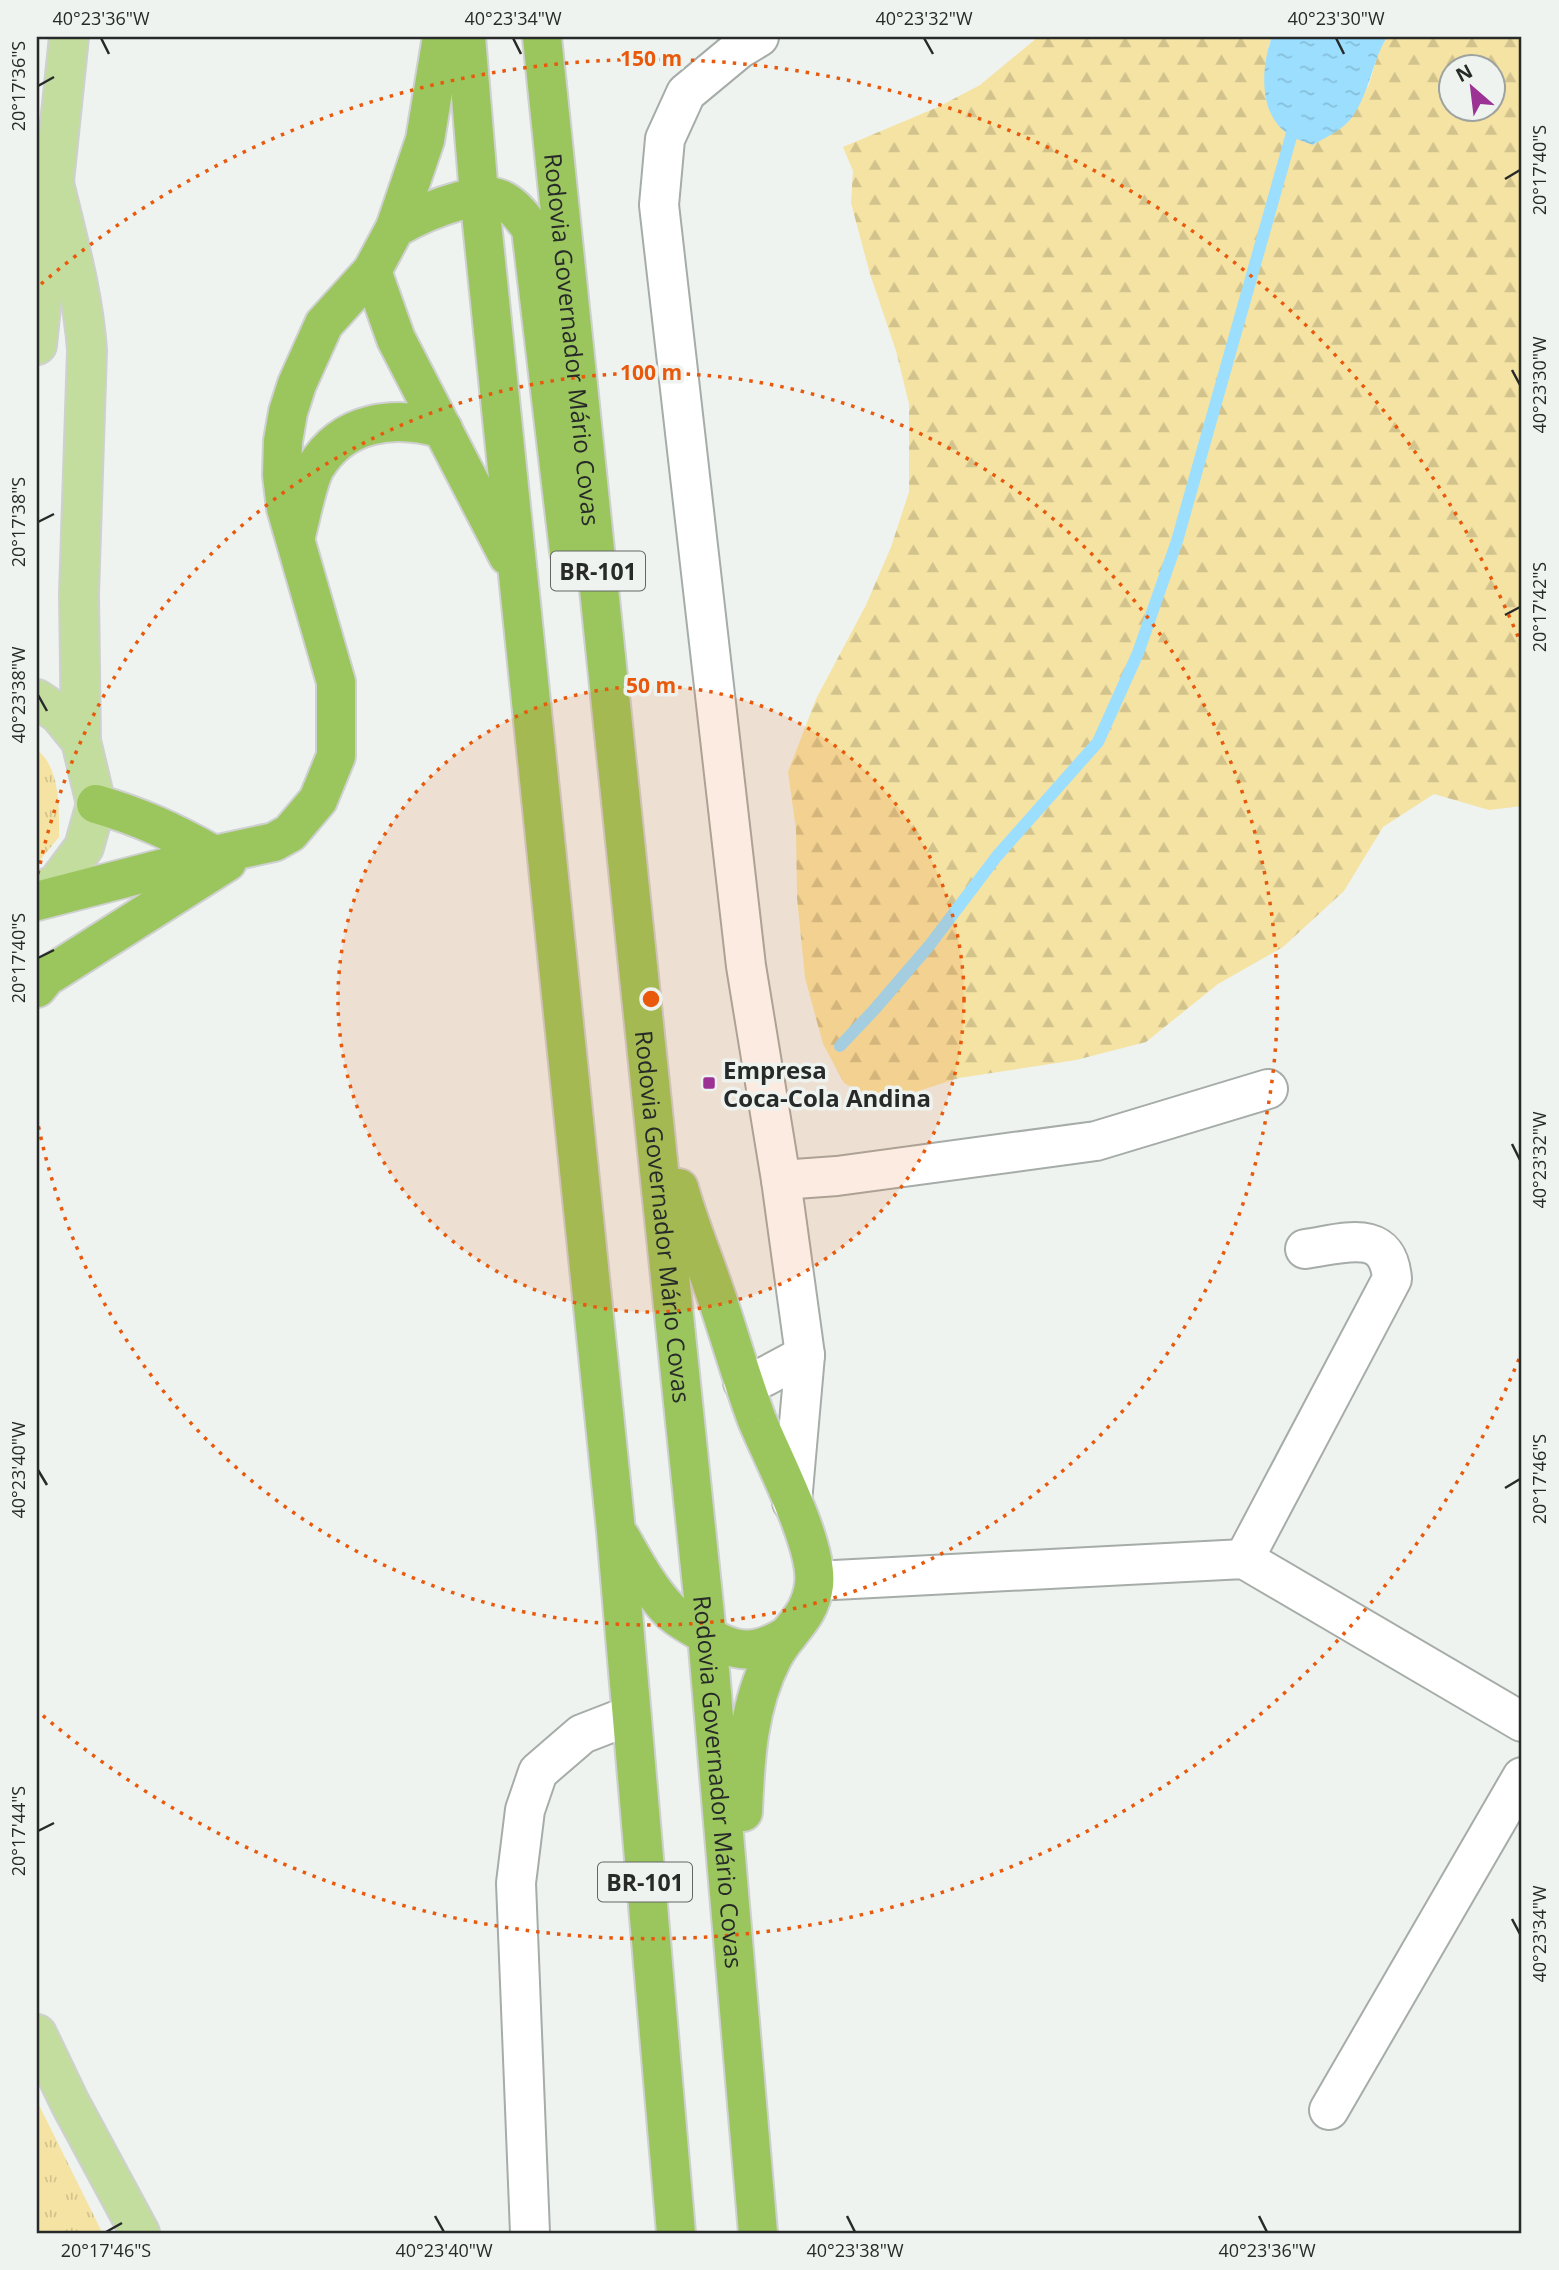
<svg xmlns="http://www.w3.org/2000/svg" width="1559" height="2270" font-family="'Open Sans',sans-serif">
  <defs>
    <pattern id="grass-tufts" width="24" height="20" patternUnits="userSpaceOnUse" patternTransform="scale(1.75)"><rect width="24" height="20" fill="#f5e3a4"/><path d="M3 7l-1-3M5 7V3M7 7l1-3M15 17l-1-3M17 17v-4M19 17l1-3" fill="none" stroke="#d2c38d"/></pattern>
    <pattern id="forest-firs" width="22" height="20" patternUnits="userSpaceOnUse" patternTransform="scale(1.75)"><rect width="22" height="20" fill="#f5e3a4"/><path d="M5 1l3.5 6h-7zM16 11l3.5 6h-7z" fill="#d2c38d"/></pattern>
    <pattern id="water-ripples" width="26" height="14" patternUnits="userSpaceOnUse" patternTransform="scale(1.75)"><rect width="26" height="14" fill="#9bdefe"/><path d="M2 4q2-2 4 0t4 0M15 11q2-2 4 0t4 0" fill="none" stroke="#86bfda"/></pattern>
  </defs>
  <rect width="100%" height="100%" fill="#eef3f0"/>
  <g fill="url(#grass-tufts)">
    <path d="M37,750C61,768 59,810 59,837L37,864Z"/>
    <path d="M37,2101L98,2224L102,2233H37Z"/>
  </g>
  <path fill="url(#forest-firs)" fill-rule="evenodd" d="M1038,37H1272L1268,47L1368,87L1379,51L1387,37H1522V806L1489,810L1434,794L1383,827L1344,891L1283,947L1218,984L1146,1042L1076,1060L959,1078L906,1095L871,1098L844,1083L823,1044L805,978L797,898L796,830L788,772L816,699L866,605L891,547L909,492V404L896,351L870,274L851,203L853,171L843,147L938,107L980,85ZM1450,66H1492V108H1450Z"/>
  <path fill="url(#water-ripples)" d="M1272,37H1387C1371,63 1369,97 1349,121C1340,131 1324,138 1313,145C1305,142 1295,139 1288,134C1258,114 1261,66 1272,37Z"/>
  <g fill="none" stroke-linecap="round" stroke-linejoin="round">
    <path stroke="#9bdefe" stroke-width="12" d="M840,1046L874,1010L929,946L997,856L1098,742L1138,653L1177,541L1296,119"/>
    <defs>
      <g id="minor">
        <path d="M759,37L739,49L686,93L665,139L659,205L746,966L781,1180L805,1355L792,1502"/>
        <path d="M781,1180L837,1176L1096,1141L1268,1089"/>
        <path d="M743,1382L764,1377L805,1355"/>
        <path d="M1244,1559L1392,1279C1388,1226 1342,1244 1305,1249"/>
        <path d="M815,1581L1244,1559L1522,1722"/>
        <path d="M1329,2110L1522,1777"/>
        <path d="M530,2233L516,1883L525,1810L538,1772L582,1734L631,1715"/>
      </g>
      <g id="major">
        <path d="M37,345L69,37"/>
        <path d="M37,699L59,714L81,741"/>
        <path d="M37,895L58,882L84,847L96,804L81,741L79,594L87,350C83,293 67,238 54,183"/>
        <path d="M37,2034L70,2103L140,2233"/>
      </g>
      <g id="highway">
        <path d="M466,37L479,194L616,1531L676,2233"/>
        <path id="s1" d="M542,37L707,1635L758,2233"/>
        <path d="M395,228C415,217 434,208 456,202C493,190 509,196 531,229L569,551"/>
        <path d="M372,271L396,339L508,556"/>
        <path d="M296,535C301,517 307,483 315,468C343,420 395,415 443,429"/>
        <path d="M96,804C141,817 173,832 214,855"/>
        <path d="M37,901L214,855L274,842L290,833L318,800L336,756V682L286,508L282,475L283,441L288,412L297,384L324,324L372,271L395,228L425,140L442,37"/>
        <path d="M37,988L46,977L227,862"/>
        <path d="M679,1188C688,1221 701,1252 712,1284C728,1329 740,1375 757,1420C773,1459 819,1546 814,1585C810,1618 788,1629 773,1657C748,1705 745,1759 743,1812"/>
        <path d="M621,1538C635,1563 649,1589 669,1610C678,1620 693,1626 704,1634C736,1654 756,1655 788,1635"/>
      </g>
    </defs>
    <use href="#minor" stroke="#a6aca8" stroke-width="42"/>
    <use href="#major" stroke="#cfd0d0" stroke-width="42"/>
    <use href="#highway" stroke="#cfd0d0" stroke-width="42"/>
    <use href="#minor" stroke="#fff" stroke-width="38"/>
    <use href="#major" stroke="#c3dd9e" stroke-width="38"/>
    <use href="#highway" stroke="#9bc65d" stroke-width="38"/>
  </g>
  <path fill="none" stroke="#272a28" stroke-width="2.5" d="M101,38L109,54M513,38L521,54M924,38L933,54M1336,38L1344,54M38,86L54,77M1505,179L1520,170M1512,370L1520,385M38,522L54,514M1505,615L1520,607M38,695L47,711M38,958L54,950M1512,1144L1520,1160M38,1470L47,1485M1505,1488L1520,1479M38,1831L54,1823M1512,1919L1520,1934M435,2216L444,2232M847,2216L855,2232M1259,2216L1267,2232M106,2232L122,2223"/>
  <circle cx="651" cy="999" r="313" fill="#e8590c" fill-opacity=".12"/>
  <g fill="none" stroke="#e8590c" stroke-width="3.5" stroke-dasharray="3.5 7">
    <circle cx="651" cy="999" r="313"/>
    <path d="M38 874A626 626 0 1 1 38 1124"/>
    <path d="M1519 1359A940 940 0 0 1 41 1714M41 284A940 940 0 0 1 1519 639"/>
  </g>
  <rect fill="#9c3294" stroke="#eef3f0" stroke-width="2.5" x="702" y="1076" width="14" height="14" rx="3.5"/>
  <g text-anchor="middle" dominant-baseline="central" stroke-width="7" stroke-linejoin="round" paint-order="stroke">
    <g fill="#eef3f0" stroke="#636664" stroke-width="2">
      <rect x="551" y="551.5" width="94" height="39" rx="5"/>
      <rect x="598" y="1862.5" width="94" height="39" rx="5"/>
    </g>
    <g font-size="23" font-weight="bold" fill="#272a28">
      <text x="598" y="571">BR-101</text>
      <text x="645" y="1882">BR-101</text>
    </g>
    <g font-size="24" fill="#272a28" stroke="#eef3f0">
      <text stroke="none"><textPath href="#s1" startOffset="304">Rodovia Governador Mário Covas</textPath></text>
      <text stroke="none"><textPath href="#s1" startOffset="1186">Rodovia Governador Mário Covas</textPath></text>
      <text stroke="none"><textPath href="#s1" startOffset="1754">Rodovia Governador Mário Covas</textPath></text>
    </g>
    <g font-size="24" font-weight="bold" fill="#272a28" stroke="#eef3f0" text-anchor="start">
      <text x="723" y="1069">Empresa<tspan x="723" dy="28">Coca-Cola Andina</tspan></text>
    </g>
  </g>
  <circle cx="651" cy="999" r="10" fill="#e8590c" stroke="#eef3f0" stroke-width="3.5"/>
  <g font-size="21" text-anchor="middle" font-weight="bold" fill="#e8590c" stroke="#eef3f0" stroke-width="7" stroke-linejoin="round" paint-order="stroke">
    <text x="651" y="66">150 m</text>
    <text x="651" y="380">100 m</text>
    <text x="651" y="693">50 m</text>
  </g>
  <rect width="1559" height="2270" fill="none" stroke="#eef3f0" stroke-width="77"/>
  <g transform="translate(1472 88) rotate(332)"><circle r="33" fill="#eef3f0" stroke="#9ea3a0" stroke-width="2"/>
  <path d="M0-5L12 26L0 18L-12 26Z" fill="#9c3294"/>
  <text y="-10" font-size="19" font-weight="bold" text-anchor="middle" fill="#272a28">N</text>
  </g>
  <rect x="38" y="38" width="1482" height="2194" fill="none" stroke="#272a28" stroke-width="2.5"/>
  <g font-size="18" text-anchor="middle" fill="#272a28">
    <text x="101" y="25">40°23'36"W</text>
    <text x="513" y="25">40°23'34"W</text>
    <text x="924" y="25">40°23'32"W</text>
    <text x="1336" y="25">40°23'30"W</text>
    <text transform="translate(19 86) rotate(-90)" y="6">20°17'36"S</text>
    <text transform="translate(1540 170) rotate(-90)" y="6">20°17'40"S</text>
    <text transform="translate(1540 385) rotate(-90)" y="6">40°23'30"W</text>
    <text transform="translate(19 522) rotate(-90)" y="6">20°17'38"S</text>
    <text transform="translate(1540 607) rotate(-90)" y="6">20°17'42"S</text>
    <text transform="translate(19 695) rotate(-90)" y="6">40°23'38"W</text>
    <text transform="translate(19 958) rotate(-90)" y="6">20°17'40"S</text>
    <text transform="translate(1540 1160) rotate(-90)" y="6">40°23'32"W</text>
    <text transform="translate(19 1470) rotate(-90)" y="6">40°23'40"W</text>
    <text transform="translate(1540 1479) rotate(-90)" y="6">20°17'46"S</text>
    <text transform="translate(19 1831) rotate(-90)" y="6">20°17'44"S</text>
    <text transform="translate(1540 1934) rotate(-90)" y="6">40°23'34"W</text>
    <text x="106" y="2257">20°17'46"S</text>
    <text x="444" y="2257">40°23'40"W</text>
    <text x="855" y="2257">40°23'38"W</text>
    <text x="1267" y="2257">40°23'36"W</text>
  </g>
</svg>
